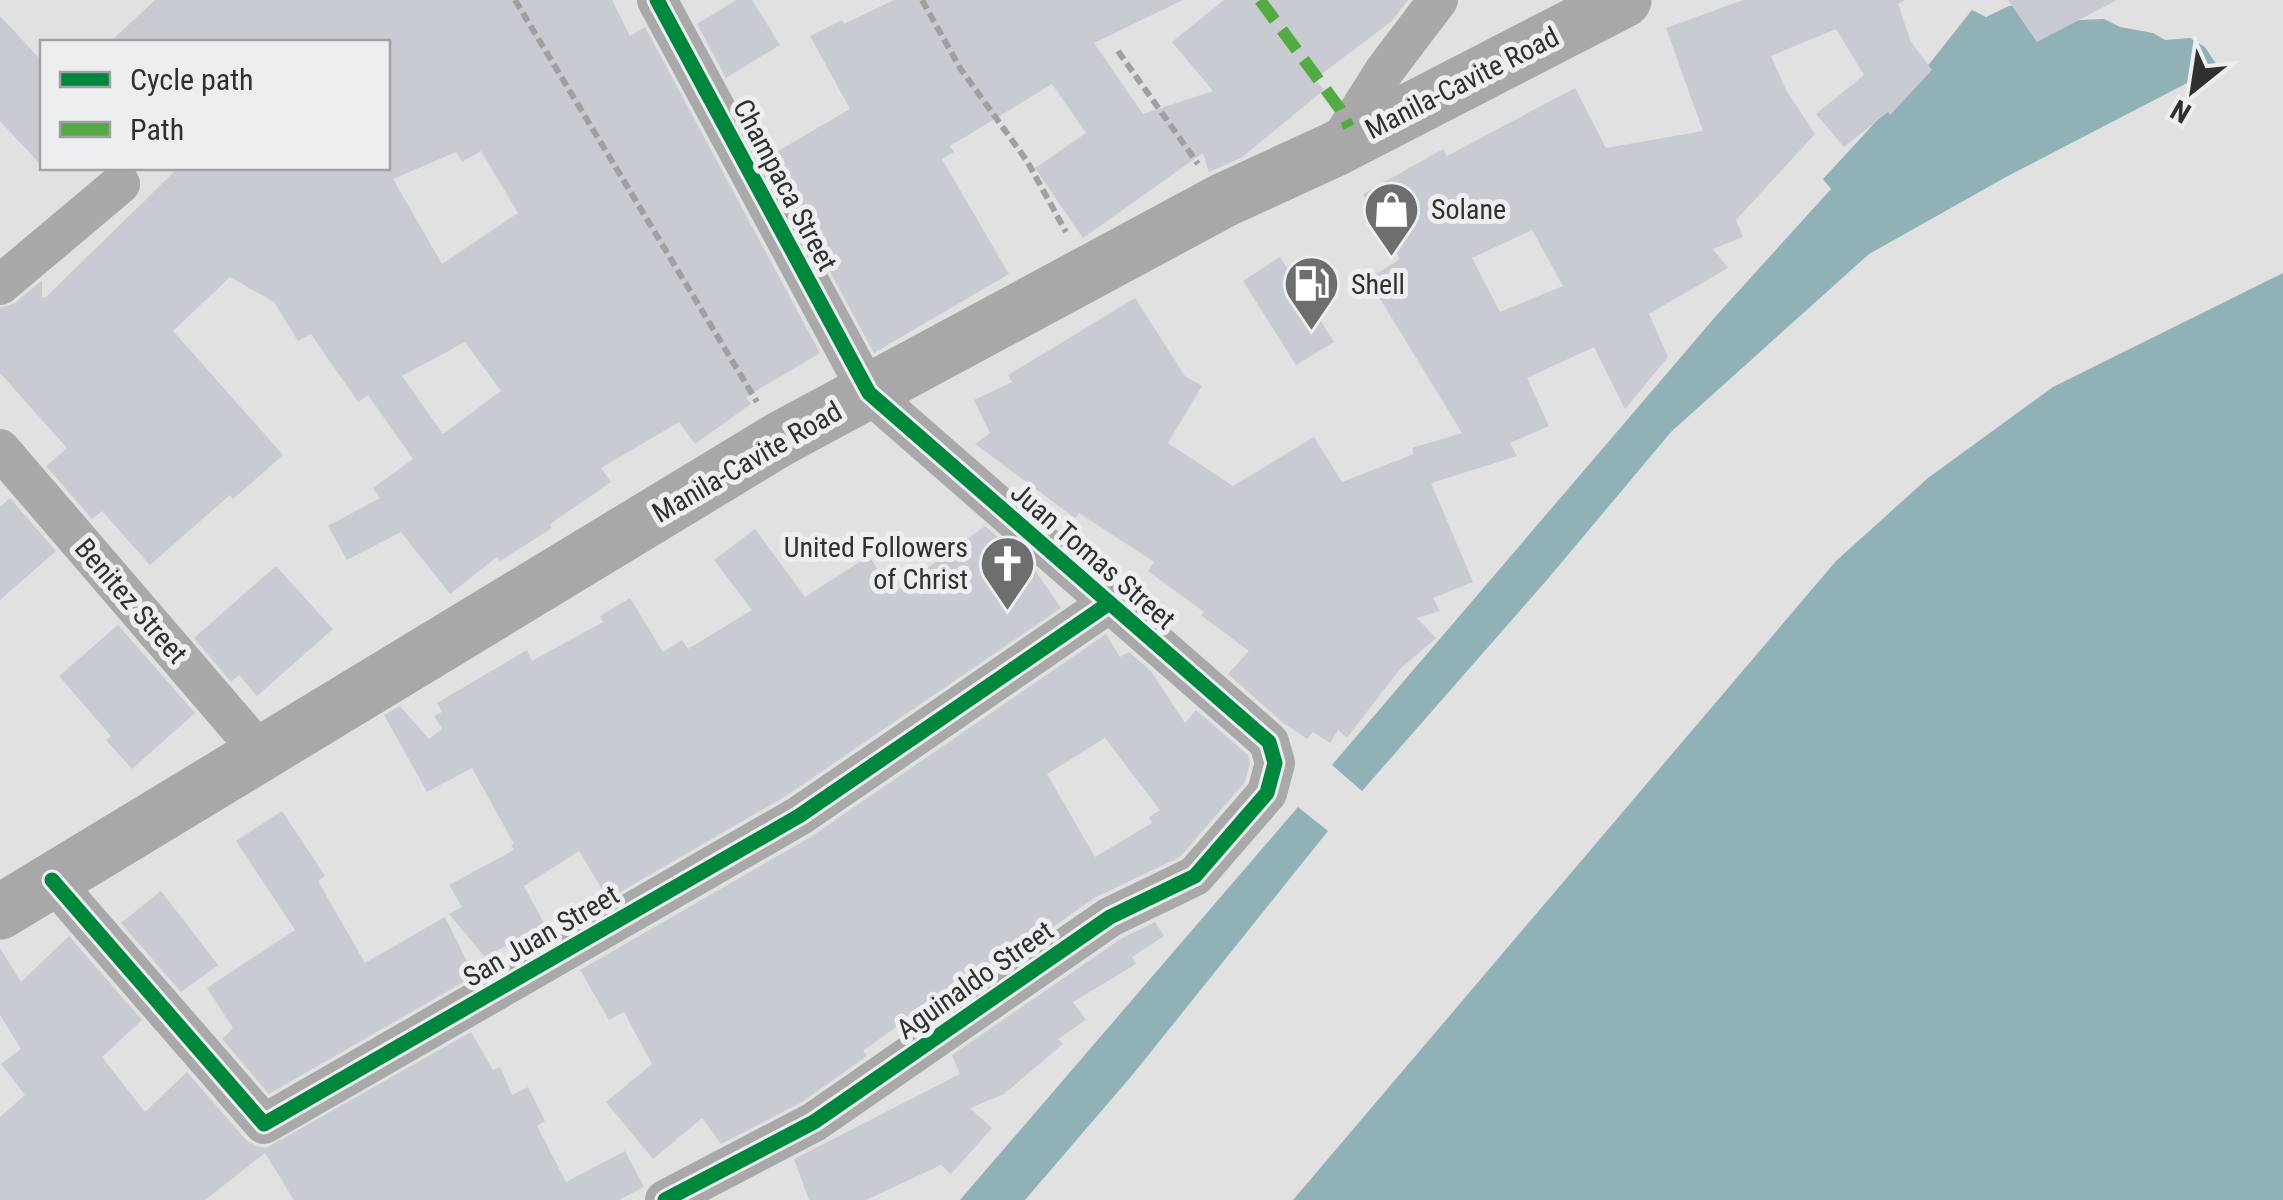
<svg xmlns="http://www.w3.org/2000/svg" width="2283" height="1200" font-family="'Roboto Condensed',sans-serif">
  <rect width="100%" height="100%" fill="#e1e1e1"/>
  <g fill="#90b2b6">
    <path d="M2027,4L2058,21L2104,19L2120,27L2153,33L2165,40L2190,38L2205,47L2218,67L2006,177L1869,254L1671,432L1546,581L1362,791L1332,765L1716,316L1831,189L1823,179L1930,63L1972,10L1986,17L2009,6Z"/>
    <path d="M2283,273V1200H1293L1836,561L1928,478L2053,387Z"/>
    <path d="M1298,807L1328,831L1134,1073L1025,1200H960Z"/>
  </g>
  <g fill="#c8cbd1" fill-rule="evenodd">
    <path d="M155,0H612L630,36L645,27L820,353L746,397L751,404L695,444L679,422L601,468L611,482L550,524L552,528L500,561L497,557L450,594L401,532L347,560L328,526L380,498L373,488L413,459L368,395L358,402L311,334L298,341L274,302L230,277L173,331L283,455L233,499L230,495L150,565L102,511L92,519L46,466L67,448L0,373V308L15,303L42,280V298L46,297L178,168H386L388,170V42H110ZM481,151L518,213L442,264L393,179L456,152L462,162ZM465,342L501,391L443,434L402,376Z"/>
    <path d="M736,0H752L780,45L726,78L697,24Z"/>
    <path d="M894,0H1183L1094,43L1143,114L1213,91L1172,42L1224,0H1408L1392,21L1315,79L1324,90L1241,158L1209,172L1203,153L1083,238L1035,168L1086,133L1052,84L950,146L954,152L942,159L1009,274L874,353L768,157L850,109L810,36L842,20L844,24Z"/>
    <path d="M1743,0H1905L1898,4L1911,42L1932,70L1890,115L1888,112L1844,147L1816,114L1864,75L1836,29L1771,56L1786,90L1815,134L1736,220L1743,237L1713,249L1728,268L1649,314L1668,357L1625,409L1594,347L1527,378L1549,426L1510,443L1517,456L1431,483L1473,582L1433,598L1440,611L1417,618L1436,638L1399,670L1347,738L1338,730L1330,743L1313,732L1307,739L1282,722L1228,674L1249,651L1201,615L1204,612L1148,571L1154,562L1079,513L1075,518L975,444L990,433L974,400L1012,382L1008,375L1135,298L1185,376L1202,386L1168,443L1233,486L1314,437L1342,482L1414,454L1412,448L1462,433L1368,279L1400,259L1363,194L1443,149L1447,156L1575,88L1606,148L1703,131L1666,28ZM1532,230L1563,286L1500,312L1472,258Z"/>
    <path d="M2008,0H2117L2037,42Z"/>
    <path d="M0,16L42,61V166L0,121Z"/>
    <path d="M1280,257L1334,342L1296,365L1243,281Z"/>
    <path d="M10,498L56,551L0,600V507Z"/>
    <path d="M985,526L1034,569L1061,608L786,796L608,899L579,851L524,886L545,925L485,957L449,914L462,907L449,885L514,850L511,845L514,844L472,768L427,792L384,715L400,706L429,739L442,729L434,716L442,712L437,703L527,650L532,661L603,622L600,616L630,598L663,652L682,640L688,649L752,610L714,560L755,529L805,597L869,556L893,593Z"/>
    <path d="M276,566L333,629L257,696L239,675L231,682L194,638Z"/>
    <path d="M118,625L195,713L132,769L106,740L111,736L59,676Z"/>
    <path d="M1106,634L1120,657L1129,652L1150,670L1185,723L1196,710L1248,755L1250,763L1245,782L1180,857L1096,897L925,1016L921,1009L863,1051L867,1056L802,1102L721,1144L702,1118L653,1159L606,1102L652,1064L624,1012L609,1020L580,970L812,836ZM1105,738L1160,810L1149,817L1152,823L1095,857L1047,774Z"/>
    <path d="M282,811L325,876L318,881L365,963L445,917L474,976L269,1094L222,1039L233,1028L207,988L295,930L236,841Z"/>
    <path d="M161,891L218,965L181,992L121,923Z"/>
    <path d="M1155,922L1164,936L1132,957L1136,964L1073,1002L1086,1020L1058,1039L1063,1044L1004,1094L970,1108L992,1128L951,1174L941,1165L866,1200H809L794,1159L960,1074L952,1055L1122,938Z"/>
    <path d="M69,936L142,1020L102,1057L145,1112L187,1072L246,1140L256,1146L266,1148L471,1032L493,1070L500,1067L512,1095L528,1087L545,1121L537,1126L566,1182L625,1151L644,1187L619,1200H294L265,1153L205,1200H0V1117L25,1095L1,1064L21,1049L0,1015V948L21,982Z"/>
  </g>
  <g fill="none" stroke-linecap="round" stroke-linejoin="round">
    <g stroke="#a0a0a0" stroke-width="6" stroke-dasharray="10 5" stroke-linecap="butt">
      <path d="M515,0L757,402"/>
      <path d="M922,0L960,68L1027,161L1066,232"/>
      <path d="M1118,51L1198,164"/>
    </g>
    <g stroke="#aaa9a9" stroke-width="40">
      <path d="M657,0L869,393L1269,742L1275,763L1267,793L1195,876L1110,917L814,1122L665,1200"/>
      <path d="M1335,149L1385,70L1438,0"/>
      <path d="M0,285L120,184"/>
      <path d="M0,449L262,754"/>
      <path d="M52,880L264,1124L799,816L1108,604"/>
    </g>
    <path stroke="#a9a8a8" stroke-width="55" d="M0,912L780,439L1224,200L1335,149L1624,0"/>
    <path stroke="#54ab45" stroke-width="12" stroke-dasharray="25 12" stroke-linecap="butt" d="M1260,0L1340,109L1349,127"/>
    <defs>
      <g id="cycleway">
        <path d="M657,0L869,393L1269,742L1275,763L1267,793L1195,876L1110,917L814,1122L665,1200"/>
        <path d="M52,880L264,1124L799,816L1108,604"/>
      </g>
    </defs>
    <use href="#cycleway" stroke="#edeeef" stroke-width="21"/>
    <use href="#cycleway" stroke="#00873e" stroke-width="15"/>
  </g>
  <defs>
    <symbol id="shop-pin" viewBox="-11 -11 22 30"><path d="M0 17L-7.5 6A9.5 9.5 0 1 1 7.5 6Z" fill="#6e6e6f" stroke="#edeeef"/><path d="M-5-2.5h2.3a2.7 3.5 0 0 1 5.4 0H5L5.5 6h-11ZM-1.5-2.5h3a1.5 2.3 0 0 0-3 0Z" fill="#fff"/></symbol>
    <symbol id="fuel-pin" viewBox="-11 -11 22 30"><path d="M0 17L-7.5 6A9.5 9.5 0 1 1 7.5 6Z" fill="#6e6e6f" stroke="#edeeef"/><path d="M-5.5-6h7V0h2V4h1.3V-2.5L3-4.5l.8-.8L6-3V5H2.5V1h-1V6h-7ZM-4.2-4.7v3.2H.2V-4.7Z" fill="#fff"/></symbol>
    <symbol id="church-pin" viewBox="-11 -11 22 30"><path d="M0 17L-7.5 6A9.5 9.5 0 1 1 7.5 6Z" fill="#6e6e6f" stroke="#edeeef"/><path d="M-1.2-6h2.4v3.5h3.3v2.4h-3.3V6h-2.4V-.1h-3.3v-2.4h3.3Z" fill="#fff"/></symbol>
  </defs>
  <g fill-rule="evenodd">
    <use href="#shop-pin" x="1360" y="178" width="63" height="86"/>
    <use href="#fuel-pin" x="1280" y="252" width="63" height="86"/>
    <use href="#church-pin" x="976" y="532" width="63" height="86"/>
  </g>
  <g text-anchor="middle" dominant-baseline="central" stroke-width="10" stroke-linejoin="round" paint-order="stroke">
    <g font-size="28" fill="#303031" stroke="#edeeef">
      <text transform="translate(1462 83) rotate(-27)">Manila-Cavite Road</text>
      <text transform="translate(785 185) rotate(62)">Champaca Street</text>
      <text transform="translate(747 462) rotate(-30)">Manila-Cavite Road</text>
      <text transform="translate(1093 556) rotate(41)">Juan Tomas Street</text>
      <text transform="translate(131 601) rotate(49)">Benitez Street</text>
      <text transform="translate(541 936) rotate(-30)">San Juan Street</text>
      <text transform="translate(975 980) rotate(-35)">Aguinaldo Street</text>
    </g>
    <g font-size="28" fill="#303031" stroke="#edeeef" text-anchor="start">
      <text x="1431" y="209">Solane</text>
      <text x="1351" y="284">Shell</text>
      <text x="968" y="547" text-anchor="end">United Followers<tspan x="968" dy="32">of Christ</tspan></text>
    </g>
  </g>
  <rect x="40" y="40" width="350" height="130" fill="#edeeef" stroke="#a1a2a3" stroke-width="2.5"/>
  <rect x="60" y="72" width="50" height="15" fill="#00873e" stroke="#a1a2a3" stroke-width="2.5"/>
  <text x="130" y="90" font-size="30" fill="#303031">Cycle path</text>
  <rect x="60" y="122" width="50" height="15" fill="#54ab45" stroke="#a1a2a3" stroke-width="2.5"/>
  <text x="130" y="140" font-size="30" fill="#303031">Path</text>
  <g transform="translate(2193 90) rotate(210)" stroke="#edeeef" stroke-width="8" paint-order="stroke">
  <path d="M0-8L18 38L0 25L-18 38Z" fill="#303031"/>
  <text y="-15" font-size="28" font-weight="bold" text-anchor="middle" fill="#303031">N</text>
  </g>
</svg>
